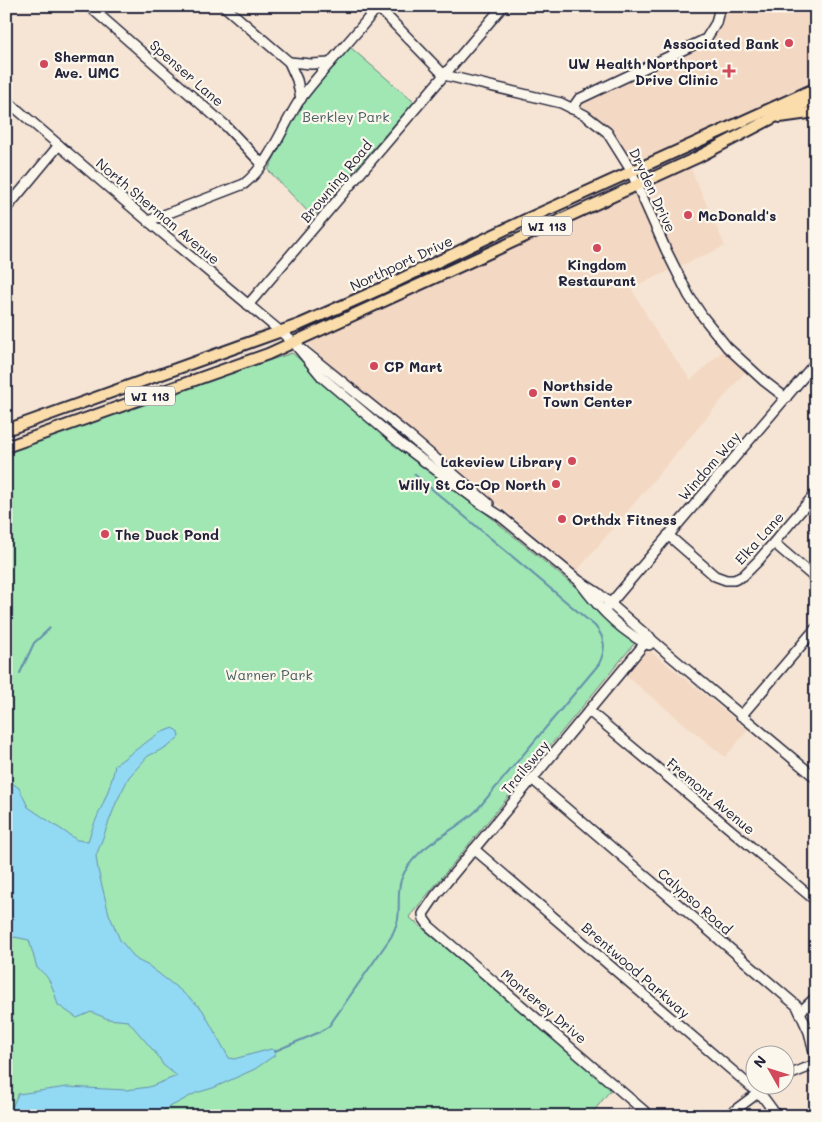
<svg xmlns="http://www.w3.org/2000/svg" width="822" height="1122" font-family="Mali,sans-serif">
  <rect width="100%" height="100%" fill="#f6e5d4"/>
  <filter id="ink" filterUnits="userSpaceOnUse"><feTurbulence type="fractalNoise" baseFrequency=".02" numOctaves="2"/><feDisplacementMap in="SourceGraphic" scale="10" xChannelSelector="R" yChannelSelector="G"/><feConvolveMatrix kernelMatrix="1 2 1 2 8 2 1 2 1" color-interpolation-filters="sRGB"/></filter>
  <g filter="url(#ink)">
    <g fill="#f3d8c3">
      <path d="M720,6H816V84L631,172L616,145L572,109L577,101L706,39Z"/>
      <path d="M690,167L725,246L678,267L646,197V190L649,184L663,176L674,174Z"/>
      <path d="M629,194L635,195L638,198L671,270L631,288L659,337L691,380L724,350L746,371L577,571L314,351L310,344L313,338L336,330Z"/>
      <path d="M648,649L748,730L725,757L625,675L645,650Z"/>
    </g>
    <g fill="#a0e7b4" stroke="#618478">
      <path d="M350,47L414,102L313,217L268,170L300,106Z"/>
      <path d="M292,353L638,639L409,917L612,1088L590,1116H6V453L144,402Z"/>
    </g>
    <path fill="#92d9f4" stroke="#6590aa" d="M174,728L178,732L179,737L169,746L148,756L129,777L116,803L96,856L98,870L109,914L120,940L137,960L149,966L180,990L202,1009L229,1058L234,1059L271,1049L275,1051V1055L255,1069L213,1088L196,1093L153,1116H8L18,1094L67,1087L126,1090L149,1087L177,1076L163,1065L158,1056L128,1021L108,1019L91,1012L77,1018L58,1005C53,989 51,977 37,968L29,940L14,937L6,940V765L12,783L19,788L28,807L77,840L88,841C96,815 111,792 115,765L159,733Z"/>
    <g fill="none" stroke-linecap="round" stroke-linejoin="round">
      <g stroke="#6590aa" stroke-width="2">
        <path d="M20,673L34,643L50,628"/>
        <path d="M6,702L11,693"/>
        <path d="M275,1051L320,1032L329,1026L391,937C394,931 397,925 398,919C400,906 397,892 401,880C413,846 452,834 476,811L599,664C606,649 606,639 595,626L414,474"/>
      </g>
      <defs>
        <g id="minor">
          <path d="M89,6L226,126L262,164"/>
          <path d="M224,6L289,62L297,80L301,99"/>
          <path d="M377,6L444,75L561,103L585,115L607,132L629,167L666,250L689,296L703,317L727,347L764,381L786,398"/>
          <path d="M289,62L311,64L330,63"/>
          <path d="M6,100L148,221L293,342L408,435L489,504"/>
          <path d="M572,109L579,99L706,39L716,23L720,6"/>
          <path d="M6,209L59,145"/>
          <path d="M148,221L244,184C271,163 282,126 301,98C325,66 354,38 378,6"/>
          <path d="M248,305L503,6"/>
          <path d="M293,342L322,377L401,444L480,503L499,515L578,580L598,593L667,653L816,778"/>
          <path d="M668,535L715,576L726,580H734L743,576L758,561L816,493"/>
          <path d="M774,543L816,579"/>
          <path d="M581,584C598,607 622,632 649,645"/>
          <path d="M604,611L816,362"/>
          <path d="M650,637L436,895L423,914L424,919L429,926L650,1116"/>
          <path d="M589,711L816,901"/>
          <path d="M741,716L816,628"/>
          <path d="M532,779L797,1006L809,1032L816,1060"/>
          <path d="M474,849L763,1097L777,1116"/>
          <path d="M800,1012L816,997"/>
          <path d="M784,1077L816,1064"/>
          <path d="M727,1116L770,1084"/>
        </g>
        <g id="major">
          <path d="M780,117L816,112"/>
          <path d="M6,430L301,324L378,290L525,220L816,88"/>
          <path d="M6,447L268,354L696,158L788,110L816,99"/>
        </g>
      </defs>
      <use href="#minor" stroke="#22223b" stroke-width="12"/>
      <use href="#major" stroke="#22223b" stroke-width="14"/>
      <use href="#minor" stroke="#fbf7ec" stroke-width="9"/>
      <use href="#major" stroke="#faddab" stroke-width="10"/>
    </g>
  </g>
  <g fill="#d1495b" stroke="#fbf7ec" stroke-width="2">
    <circle cx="789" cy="43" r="5"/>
    <circle cx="44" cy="64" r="5"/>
    <path d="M726.5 63.5h5v5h5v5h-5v5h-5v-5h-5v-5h5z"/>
    <circle cx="688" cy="215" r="5"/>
    <circle cx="597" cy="248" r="5"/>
    <circle cx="374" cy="366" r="5"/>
    <circle cx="533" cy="393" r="5"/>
    <circle cx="572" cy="461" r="5"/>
    <circle cx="556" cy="484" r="5"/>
    <circle cx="562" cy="519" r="5"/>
    <circle cx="105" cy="534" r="5"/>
  </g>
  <g text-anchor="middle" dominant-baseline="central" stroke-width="4.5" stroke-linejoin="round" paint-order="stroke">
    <g fill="#fbf7ec" stroke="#636270" stroke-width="1">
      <rect x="522" y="216.5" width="50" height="19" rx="4"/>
      <rect x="125" y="386.5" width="50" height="19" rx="4"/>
    </g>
    <g font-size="12" font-weight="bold" fill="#22223b">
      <text x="547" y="226">WI 113</text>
      <text x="150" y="396">WI 113</text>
    </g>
    <g font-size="14" font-weight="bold" fill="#22223b" stroke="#fbf7ec" text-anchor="start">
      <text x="779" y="43" text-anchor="end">Associated Bank</text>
      <text x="54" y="56">Sherman<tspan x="54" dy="16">Ave. UMC</tspan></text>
      <text x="718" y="63" text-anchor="end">UW Health Northport<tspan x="718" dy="16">Drive Clinic</tspan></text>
      <text x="698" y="215">McDonald's</text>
      <text x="597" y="264" text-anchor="middle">Kingdom<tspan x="597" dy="16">Restaurant</tspan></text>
      <text x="384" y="366">CP Mart</text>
      <text x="543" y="385">Northside<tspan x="543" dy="16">Town Center</tspan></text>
      <text x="562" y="461" text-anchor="end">Lakeview Library</text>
      <text x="546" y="484" text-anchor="end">Willy St Co-Op North</text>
      <text x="572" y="519">Orthdx Fitness</text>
      <text x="115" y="534">The Duck Pond</text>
    </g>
    <g font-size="14" fill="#22223b" stroke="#fbf7ec">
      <text transform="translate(187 73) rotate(41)">Spenser Lane</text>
      <text transform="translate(336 181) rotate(-50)">Browning Road</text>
      <text transform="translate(653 190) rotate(65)">Dryden Drive</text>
      <text transform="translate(158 211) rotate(40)">North Sherman Avenue</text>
      <text transform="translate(401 263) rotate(-25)">Northport Drive</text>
      <text transform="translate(709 466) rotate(-49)">Windom Way</text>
      <text transform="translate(759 538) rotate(-48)">Elka Lane</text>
      <text transform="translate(525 767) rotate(-50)">Trailsway</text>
      <text transform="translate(711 796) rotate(40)">Fremont Avenue</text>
      <text transform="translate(695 901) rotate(41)">Calypso Road</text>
      <text transform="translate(636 970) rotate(41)">Brentwood Parkway</text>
      <text transform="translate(544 1006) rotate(40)">Monterey Drive</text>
    </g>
    <g font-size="14" fill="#485d5f" stroke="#fbf7ec">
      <text x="346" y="116">Berkley Park</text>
      <text x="269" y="674">Warner Park</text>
    </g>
  </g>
  <rect width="822" height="1122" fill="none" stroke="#fbf7ec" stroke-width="25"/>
  <rect x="12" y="12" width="797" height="1097" fill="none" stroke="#22223b" stroke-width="2" filter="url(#ink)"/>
  <g transform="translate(770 1070) rotate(309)"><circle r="24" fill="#fbf7ec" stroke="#a4a2a5"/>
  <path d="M0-4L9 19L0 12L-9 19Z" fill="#d1495b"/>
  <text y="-8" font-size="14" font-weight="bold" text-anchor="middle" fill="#22223b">N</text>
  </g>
</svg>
